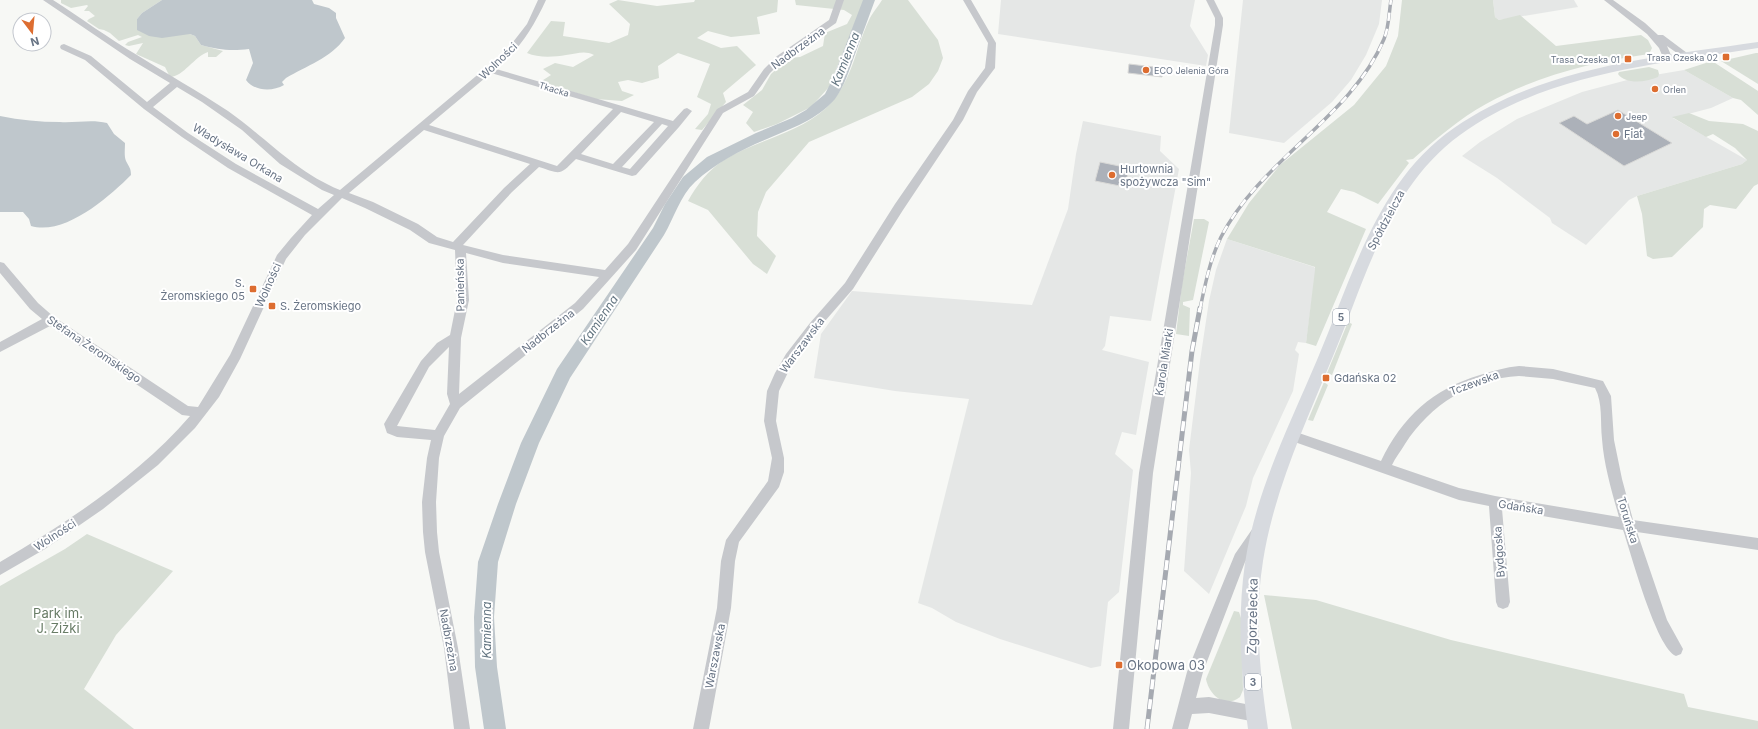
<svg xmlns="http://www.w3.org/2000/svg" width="1758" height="729" font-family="Inter,sans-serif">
  <rect width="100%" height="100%" fill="#f7f8f5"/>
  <g fill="#e5e7e6">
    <path d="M1001,0H1195L1190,26L1208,55L1206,66L998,34Z"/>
    <path d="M1243,0H1382L1379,24L1366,55L1351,80L1332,102L1284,143L1229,133Z"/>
    <path d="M1493,0H1574L1578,7L1499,20L1495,17Z"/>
    <path d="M1684,70L1733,98L1711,108L1673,118L1747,160L1742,164L1637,196L1629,200L1586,245L1552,223L1550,218L1497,178L1462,156L1480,142L1517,119L1582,92L1631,79Z"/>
    <path d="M1083,121L1161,136L1160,151L1179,169L1151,321L1110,316L1105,346L1102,350L1149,362L1136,435L1122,432L1115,454L1133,470L1119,592L1108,602L1101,666L1091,668L1000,639L956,622L932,608L918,603L969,399L895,391L814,378L821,334L852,291L1032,305L1068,209L1076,154Z"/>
    <path d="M1227,239L1314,267L1316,269L1306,343L1298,342L1295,350L1299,354L1293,391L1253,478L1246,506L1209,594L1184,571L1191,473L1189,450L1200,361L1209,301L1216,270Z"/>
  </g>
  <g fill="#d8dfd6">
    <path d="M61,0H162L142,13L137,19L190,34L195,36L201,45L223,51L216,57H208V52C195,56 183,77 170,77L165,67L136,54L143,43L129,46L125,45L128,42L142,37L138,35L119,41L110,33L104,30L99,29L87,21L89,19L95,16L89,11H84L88,6L87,5L71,8L61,3Z"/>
    <path d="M618,0L657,6L694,2L695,0H778L777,12L757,17L760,34L731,37L708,31L697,38L721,48L737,46L756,65L723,93L726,102L702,130L695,129L708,114L711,104L697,97L710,64L678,53L658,66L659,78L642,83L628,80L618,82L622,91L634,95L622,101L596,99L540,82L551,75L543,69L555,63L573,67L594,55C584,50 577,54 566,55C554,57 538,58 527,53L551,21L565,22L563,36L609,43L628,35L630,24L609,4Z"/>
    <path d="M795,0H864L829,87L811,107L777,124L754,132L746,123L753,112L743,105L762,90L771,74L789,58L800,57L823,46L825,33L847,24L852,15L844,10L796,5Z"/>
    <path d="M882,0H908L938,40L943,58L938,71L929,84L912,97L809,142L766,192L758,212L757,236L776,256L767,274L753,264L708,210L688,201C697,185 708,170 724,160C754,141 797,134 825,109C852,84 854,52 869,20C872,13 878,7 882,0Z"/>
    <path d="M1402,0H1493L1495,17L1499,20L1520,15L1556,46L1641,35L1648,40L1652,48L1649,54C1592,62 1536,76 1486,104C1459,119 1436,139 1413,159L1406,160L1409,163L1378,204L1354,192L1341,189L1327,212L1366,229L1316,346L1306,343L1315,270V267L1227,239L1249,203L1280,165L1354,105L1386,66L1398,36Z"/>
    <path d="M1756,53H1758V84L1721,61Z"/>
    <path d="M1712,61L1758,91V115L1741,100L1733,98L1684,70Z"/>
    <path d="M1649,67L1658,70L1659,74L1658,77C1646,82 1626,85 1618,74L1619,72Z"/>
    <path d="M1689,113L1709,121L1743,124L1758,131V184L1754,186L1736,209L1710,205L1704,209L1703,227L1672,257L1653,259L1647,256L1642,214L1637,196L1742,164L1747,160L1735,148L1713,134L1706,137L1672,117Z"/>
    <path d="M1194,219H1204L1209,222L1193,300L1183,302V305L1190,308L1189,336L1176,334L1182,284Z"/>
    <path d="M1348,322L1352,324L1332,375L1327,373Z"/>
    <path d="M1324,382L1328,385L1313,421L1308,420Z"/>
    <path d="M87,534L173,571L116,635L84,689L134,729H0V586L65,549Z"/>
    <path d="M1264,595L1316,600L1451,640L1684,694L1688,707L1758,721V729H1292Z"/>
    <path d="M1234,611L1239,612L1241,618L1243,690L1240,697C1225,709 1209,695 1206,679Z"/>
  </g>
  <g fill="#bfc7cc">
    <path d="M162,0H312L314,4L329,8L336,13V18L345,38C331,58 306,66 286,78L282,82L284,85C272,92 254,91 246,80L253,63L249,49C231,51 219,50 201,45L195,36L190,34L162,38L149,36L137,30V19L142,13Z"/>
    <path d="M0,116C20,120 40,122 60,122C76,123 92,119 107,123L114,134L125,143C125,149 124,156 126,161C129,167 131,168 131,175C109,197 65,236 31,226L29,219L23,212H0Z"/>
  </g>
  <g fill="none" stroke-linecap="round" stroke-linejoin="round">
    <path fill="#bfc7cc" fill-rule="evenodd" d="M863,0H875C868,19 861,38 854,57C849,71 844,87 835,99C817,120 792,128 767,139C741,150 716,163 695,182C680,196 674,218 664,235L570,378L539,443L516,504L498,562L494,617L497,667L506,729H484L475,667L474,617L478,562L498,504L521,443L557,369L653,228L665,204L683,177L707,157L756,133L792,118L806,110L825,94L833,78Z"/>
  </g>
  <g fill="#acb1b9" stroke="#d9d9d7">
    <path d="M1129,64L1163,68L1162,77L1128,73Z"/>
    <path d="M1618,110L1672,143L1624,166L1559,123L1574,116L1587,124Z"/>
    <path d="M1100,162L1129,168L1125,187L1095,181Z"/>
  </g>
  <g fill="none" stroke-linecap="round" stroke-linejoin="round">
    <g fill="#c6c8cc" fill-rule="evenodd">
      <path d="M43,0H53C81,18 108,38 137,55C167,74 198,91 228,111C265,137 297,173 340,190L506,51L527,24L538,0H546C533,28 520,49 496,69L673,121L684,109L687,108L692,111L679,127L636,175L632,176L576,159C559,176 561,174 539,167L512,192L463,245L503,255L605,270L628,244L717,109L748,92L764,69L777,56L829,20L836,0H844L836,23L783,60L770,73L754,96L723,113L636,250L583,309L460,408L444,436L439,458L436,502L437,532L439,552L458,648L470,729H454L444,648L425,552L423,532L422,502L427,458L431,440L397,437L387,433L384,424L421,361L437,343L450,335L457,300L455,250L429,243L410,230L365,208L342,198L305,235L286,259L240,359L219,397L195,428L158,465L103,509L45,549L0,575V562C68,522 138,476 190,416L182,415L50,326L0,352V342L42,319L30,309L0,273V262L4,263L38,303L54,317L188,406L198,407L230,355L277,255L291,238L312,215L228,168L182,137L144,109L85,60L61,49L60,47L61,45L64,44L91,56L147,102L170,83L130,59ZM491,73L613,109L557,166L429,125ZM177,87L202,102L242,130L280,164L322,190L334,195L318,209L236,164L188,133L153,107ZM621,112L654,122L613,164L581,154ZM662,124L668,126L630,169L622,167ZM424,130L530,164L504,188L453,242L437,237L418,224L373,202L349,193ZM466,253L503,263L599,277L575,303L459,394L461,338L469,300ZM449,347L447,394L450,404L435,430L397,426L429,367Z"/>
      <path d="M963,0H971L996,43L995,68L977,92L963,120L903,210L853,289L818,329L794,360L779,391L776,421L784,458V472L779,487L739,542L735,561L731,608L709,729H693L717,608L721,561L726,540L768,481L772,458L764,421L767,391L775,373L786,354L810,323L845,283L895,204L953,120L968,91L985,68L988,43Z"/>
      <path d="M1206,0H1214L1223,18V25L1153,473L1129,729H1113L1139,473L1215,25V18Z"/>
      <path d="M1604,0H1613L1645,23L1658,35H1663L1691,56L1687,59L1684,58L1667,46L1671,55L1665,63H1659L1657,61L1662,55L1659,48L1647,34Z"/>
      <path d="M1519,366L1553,369L1603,381L1611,396L1614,440L1622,479L1633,520L1758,538V550L1637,532L1667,620L1683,649L1681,654L1676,656C1656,648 1631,553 1623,530L1502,509L1510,602L1508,607L1503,609L1498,607L1496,602L1489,506L1459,500L1289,440L1287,436L1289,432L1293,431L1381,461C1402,417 1433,389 1480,375C1493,371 1506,367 1519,366ZM1519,376L1553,379L1595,388C1603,403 1600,422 1602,439C1604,466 1612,492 1619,517L1495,496L1459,488L1392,465C1395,458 1401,451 1405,444C1430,405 1472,378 1519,376Z"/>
      <path d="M1258,526L1263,528L1265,532L1245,562L1203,672L1196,698L1209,697L1256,706L1261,709L1264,714L1261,719L1256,722L1209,713L1192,714L1188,729H1172L1187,672L1205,627L1235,554L1253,528Z"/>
    </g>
    <path fill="#d7dadf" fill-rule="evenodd" d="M1758,42V48C1657,64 1546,73 1460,135C1387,188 1365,282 1331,361C1304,427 1274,491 1263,561C1254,617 1260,674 1268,729H1248C1241,674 1237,618 1245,563C1256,491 1289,426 1317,360C1352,278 1377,181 1454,128C1542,67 1655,57 1758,42Z"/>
    <defs>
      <path id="rail-far1" d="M1200,309C1205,285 1210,259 1221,237C1261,159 1351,118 1384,39C1389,27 1389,12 1391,0"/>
      <path id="rail" d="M1147,729L1192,351L1200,308"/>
    </defs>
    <use href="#rail-far1" stroke="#a6aab1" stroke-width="3.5"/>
    <use href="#rail" stroke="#a6aab1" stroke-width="5"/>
    <use href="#rail-far1" stroke="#fff" stroke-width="2.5" stroke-dasharray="8" stroke-linecap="butt"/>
    <use href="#rail" stroke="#fff" stroke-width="3.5" stroke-dasharray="10" stroke-linecap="butt"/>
  </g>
  <g fill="#dd6d30" stroke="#fff" stroke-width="1.5">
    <rect x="1722" y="53" width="8" height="8" rx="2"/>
    <rect x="1624" y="55" width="8" height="8" rx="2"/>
    <circle cx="1146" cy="70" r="4"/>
    <circle cx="1655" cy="89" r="4"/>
    <circle cx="1618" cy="116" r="4"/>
    <circle cx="1616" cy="134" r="4"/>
    <circle cx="1112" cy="175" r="4"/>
    <rect x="249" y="285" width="8" height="8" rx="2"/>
    <rect x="268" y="302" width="8" height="8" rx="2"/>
    <rect x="1322" y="374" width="8" height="8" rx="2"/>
    <rect x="1115" y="661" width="8" height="8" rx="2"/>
  </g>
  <g text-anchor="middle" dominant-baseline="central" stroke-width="4" stroke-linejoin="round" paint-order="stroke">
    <g font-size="9" fill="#687485" stroke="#fff" text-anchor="start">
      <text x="1718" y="57" text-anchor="end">Trasa Czeska 02</text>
      <text x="1620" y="59" text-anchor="end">Trasa Czeska 01</text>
      <text x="1154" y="70">ECO Jelenia Góra</text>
      <text x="1663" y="89">Orlen</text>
      <text x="1626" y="116">Jeep</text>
    </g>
    <g font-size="9" fill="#687485" stroke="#fff">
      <text transform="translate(554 89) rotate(17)">Tkacka</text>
    </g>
    <g fill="#fff" stroke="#959eaa" stroke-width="1">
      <rect x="1333" y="309" width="16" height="16" rx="3"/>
      <rect x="1245" y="674" width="16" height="16" rx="3"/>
    </g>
    <g font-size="10" font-weight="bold" fill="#687485">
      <text x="1341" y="317">5</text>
      <text x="1253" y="682">3</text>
    </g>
    <g font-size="11" fill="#687485" stroke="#fff">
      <text transform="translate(798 48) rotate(-36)">Nadbrzeżna</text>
      <text transform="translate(498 61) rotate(-44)">Wolności</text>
      <text transform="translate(238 153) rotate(31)">Władysława Orkana</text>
      <text transform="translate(1386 220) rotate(-62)">Spółdzielcza</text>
      <text transform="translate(268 285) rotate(-66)">Wolności</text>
      <text transform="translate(460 285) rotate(-91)">Panieńska</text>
      <text transform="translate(548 331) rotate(-38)">Nadbrzeżna</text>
      <text transform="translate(802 345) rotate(-53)">Warszawska</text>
      <text transform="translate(94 349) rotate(34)">Stefana Żeromskiego</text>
      <text transform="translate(1164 362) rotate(-81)">Karola Miarki</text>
      <text transform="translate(1474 383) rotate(-20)">Tczewska</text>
      <text transform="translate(1521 507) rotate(9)">Gdańska</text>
      <text transform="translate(1628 520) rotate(73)">Toruńska</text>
      <text transform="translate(55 535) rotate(-33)">Wolności</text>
      <text transform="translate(1499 552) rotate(-94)">Bydgoska</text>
      <text transform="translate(449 640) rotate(80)">Nadbrzeżna</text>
      <text transform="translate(715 656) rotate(-79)">Warszawska</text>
    </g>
    <g font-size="11" fill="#687485" stroke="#fff" text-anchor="start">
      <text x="1624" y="134">Fiat</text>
      <text x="1120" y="169">Hurtownia<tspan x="1120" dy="13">spożywcza "Sim"</tspan></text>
      <text x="245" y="283" text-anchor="end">S.<tspan x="245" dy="13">Żeromskiego 05</tspan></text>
      <text x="280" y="306">S. Żeromskiego</text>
      <text x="1334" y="378">Gdańska 02</text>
    </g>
    <g font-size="12" font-style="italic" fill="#637581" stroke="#fff">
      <text transform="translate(845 59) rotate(-68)">Kamienna</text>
      <text transform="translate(599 320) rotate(-56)">Kamienna</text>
      <text transform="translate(486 630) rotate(-90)">Kamienna</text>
    </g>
    <g font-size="13" fill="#687c66" stroke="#fff">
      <text x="58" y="613">Park im.<tspan x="58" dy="15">J. Ziżki</tspan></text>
    </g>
    <g font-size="13" fill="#687485" stroke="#fff">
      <text transform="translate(1252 616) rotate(-89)">Zgorzelecka</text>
    </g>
    <g font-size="13" fill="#687485" stroke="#fff" text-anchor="start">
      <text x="1127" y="665">Okopowa 03</text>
    </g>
  </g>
  <g transform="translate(32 32) rotate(164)"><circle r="19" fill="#ffffff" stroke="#c3c7ce"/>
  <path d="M0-3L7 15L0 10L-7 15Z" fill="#dd6d30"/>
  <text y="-6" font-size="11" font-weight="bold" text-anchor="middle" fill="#687485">N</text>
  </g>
</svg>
